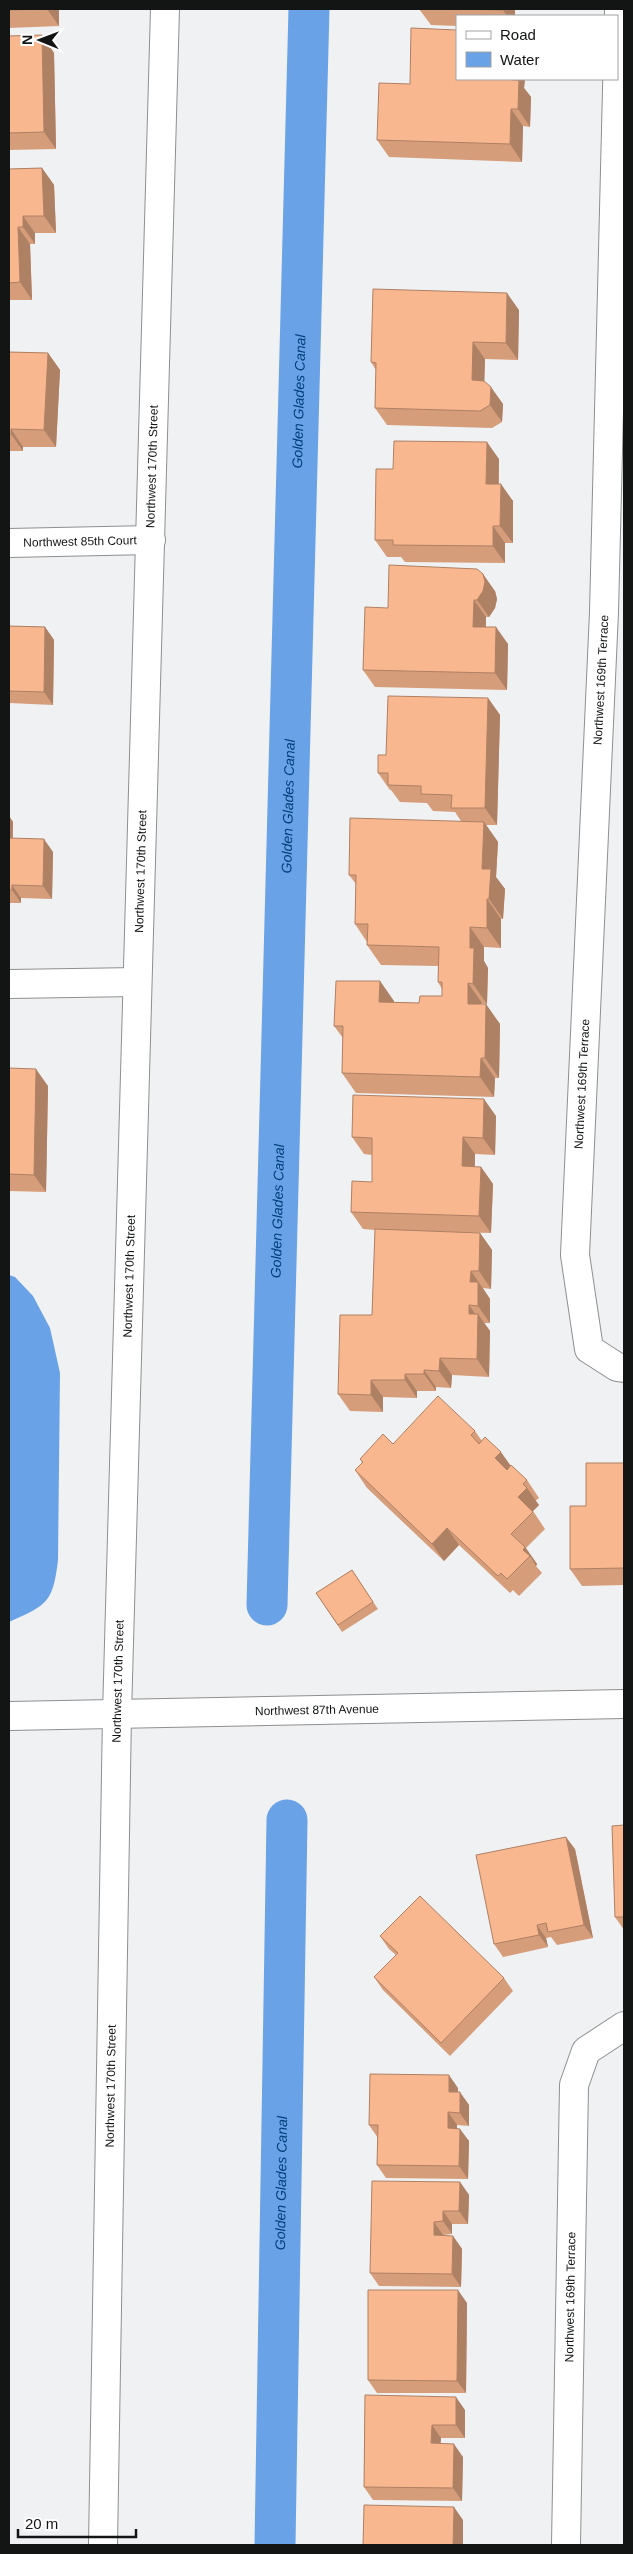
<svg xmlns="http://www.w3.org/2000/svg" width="633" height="2554" font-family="Arial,sans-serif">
  <rect width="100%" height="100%" fill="#f0f1f2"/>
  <path fill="#69a2e6" d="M9,1275L15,1277L33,1296L50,1328L60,1373L58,1560C53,1603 47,1605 9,1622Z"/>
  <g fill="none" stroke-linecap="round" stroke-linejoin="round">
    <g stroke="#69a2e6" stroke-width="41">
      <path id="s1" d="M267,1605L309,9"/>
      <path id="s2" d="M275,2545L287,1820"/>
    </g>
    <defs>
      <g id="minor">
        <path d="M619,9L604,612L575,1255L589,1349L617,1367L624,1368"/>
        <path id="s3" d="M9,543L151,540"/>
        <path d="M9,984L137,982"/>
        <path id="s4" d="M9,1716L624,1704"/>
        <path id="s5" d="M103,2545L117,1714L165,9"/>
        <path id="s6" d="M566,2545L574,2085L586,2051L624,2026"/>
      </g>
    </defs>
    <use href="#minor" stroke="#8e8f90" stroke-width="30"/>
    <use href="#minor" stroke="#fff" stroke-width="28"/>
  </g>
  <g fill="#d69d7b">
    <path d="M9,9H59V26L9,28Z"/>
    <path d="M419,9H515V16H457V26L431,25Z"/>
    <path d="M42,35L54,53L56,149L9,150V36Z"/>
    <path d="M457,79H525L524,88L531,97L530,127L523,126L522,162L389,157L377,140L410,84Z"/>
    <path d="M42,168L54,185L56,233H35V244H30L32,300H9V169Z"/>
    <path d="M519,310L518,360L485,359L484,381L503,404L502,422L492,428L387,425L375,408L376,370L371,362Z"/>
    <path d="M9,352L48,353L60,370L56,447H23V451H9Z"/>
    <path d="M499,459V484L513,501V543H505V563L405,562L401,557H387L375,540L393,469Z"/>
    <path d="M495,591L497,599L495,608L489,617H486V627L508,644L507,690L375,687L363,670L388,608Z"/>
    <path d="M9,626L45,627L54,640L53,705L9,703Z"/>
    <path d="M488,698L500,715L497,825H486L498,842L496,877L505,889L503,919H501V948L484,947V961L488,968L487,1004L482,1003V1004L500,1024L499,1078H495L494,1097L356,1093L342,1073L343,1038L334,1026L380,981L394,1002L419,1003L442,996V989L438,982V966L381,965L367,945V942L355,924L356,884L349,875L461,821L455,812L433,811L427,803L400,802L391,790H390L378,773L386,755Z"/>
    <path d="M9,816L13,822V838L53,852L52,899L21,898V903H9Z"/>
    <path d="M9,1068L48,1086L46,1192L9,1191Z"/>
    <path d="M496,1116L495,1155L475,1154V1167H481L493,1184L491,1233L458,1232L480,1233L492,1250L491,1289L483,1288L490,1299V1323H484L490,1331L489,1377L452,1375L451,1388L436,1387V1391H417V1398L383,1397V1412L350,1411L338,1394L372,1315L375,1230L363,1229L351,1212L372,1182V1155L364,1154L352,1137Z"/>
    <path d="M475,1431L482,1441L527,1480L539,1498L535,1501L539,1505L533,1511L545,1529L526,1548L537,1564L536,1566L542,1573L519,1596L513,1590L510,1593L459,1545L444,1561L367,1488L355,1470L362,1463L360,1459L393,1444Z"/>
    <path d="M624,1463V1585L582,1586L570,1569L586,1506Z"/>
    <path d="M352,1570L378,1609L342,1632L316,1593Z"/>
    <path d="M624,1825V1930L615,1917Z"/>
    <path d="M575,1849L593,1938L557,1945L551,1937L546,1938L548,1947L503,1957L494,1944Z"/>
    <path d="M380,1936L504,1978L513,1991L450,2056L383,1990L374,1977L396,1955L389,1949Z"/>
    <path d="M458,2088V2092L469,2105V2126L457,2125V2128L469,2141L468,2179L386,2178L377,2165L378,2138L369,2125Z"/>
    <path d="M460,2182L469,2195L468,2224H452V2234L443,2235V2236H453L462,2249L461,2287L379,2286L370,2273Z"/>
    <path d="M467,2303L466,2393H377L368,2380Z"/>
    <path d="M365,2395L465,2410V2438H441L440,2444L463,2457L462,2501L373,2500L364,2487Z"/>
  </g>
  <g fill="#ae8064">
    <path d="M47,9H59V26Z"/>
    <path d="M503,9H515V16H507L503,10Z"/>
    <path d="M42,35L54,53L56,149L44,132Z"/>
    <path d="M512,79H525L524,88L531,97L530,127L518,109Z"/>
    <path d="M511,109L523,126L522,162L510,144Z"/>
    <path d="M42,168L54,185L56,233L44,216Z"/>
    <path d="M23,216L35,233V244L23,227Z"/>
    <path d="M18,227L30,244L32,300L20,282Z"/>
    <path d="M507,293L519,310L518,360L506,343Z"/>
    <path d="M473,342L485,359L484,397L472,380Z"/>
    <path d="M48,353L60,370L56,447L44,430Z"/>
    <path d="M491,387L503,404L502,422L490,405Z"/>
    <path d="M11,429L23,447V451L11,434Z"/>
    <path d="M487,442L499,459L498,501L486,484Z"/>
    <path d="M501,484L513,501V543L500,526Z"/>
    <path d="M493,526L505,543V563L493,546Z"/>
    <path d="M483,574L495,591L497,599L495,608L489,617L477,600Z"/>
    <path d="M474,600L486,617L485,644L473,627Z"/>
    <path d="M45,627L54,640L53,705L44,692Z"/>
    <path d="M496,627L508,644L507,690L495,673Z"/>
    <path d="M488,698L500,715L497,825L485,808Z"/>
    <path d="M9,816L13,822L12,851L9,846Z"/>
    <path d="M484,822L498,842L496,877L505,889L503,919L489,899L482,869Z"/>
    <path d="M44,839L53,852L52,899L43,886Z"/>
    <path d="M12,885L21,898V903L12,890Z"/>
    <path d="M487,899L501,919V948L487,928Z"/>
    <path d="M470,927L484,947V961L488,968L487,1004L473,984L470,948Z"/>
    <path d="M380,981L394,1001L393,1022L379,1002Z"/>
    <path d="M468,983L482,1003V1024L468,1004Z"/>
    <path d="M486,1004L500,1024L499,1078L485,1058Z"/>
    <path d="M481,1058L495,1078L494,1097L480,1077Z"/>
    <path d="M36,1069L48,1086L46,1192L34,1175Z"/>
    <path d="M484,1099L496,1116L495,1155L483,1138Z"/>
    <path d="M463,1137L475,1154L474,1183L462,1166Z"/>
    <path d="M481,1167L493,1184L491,1233L479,1216Z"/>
    <path d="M480,1233L492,1250L491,1289L479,1271Z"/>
    <path d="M471,1271L490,1299V1323L478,1306L470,1282Z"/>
    <path d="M469,1305L478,1318V1314L490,1331L489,1377L477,1359L469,1314Z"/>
    <path d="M440,1358L452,1375L451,1388L439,1371Z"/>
    <path d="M424,1370L436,1387V1391L424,1374Z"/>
    <path d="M405,1374L417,1391V1398L405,1380Z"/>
    <path d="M371,1380L383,1397V1412L371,1395Z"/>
    <path d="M501,1452L513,1469L507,1475L495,1458Z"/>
    <path d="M527,1488L539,1505L530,1514L518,1497Z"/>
    <path d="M447,1528L459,1545L444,1561L432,1544Z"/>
    <path d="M525,1547L537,1564L536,1566L530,1556L523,1550Z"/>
    <path d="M566,1837L575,1849L593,1938L584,1925Z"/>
    <path d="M537,1925L546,1938L548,1947L539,1935Z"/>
    <path d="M449,2075L458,2088V2105L449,2092Z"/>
    <path d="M460,2092L469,2105V2126L460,2113Z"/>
    <path d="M448,2112L457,2125V2141L448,2128Z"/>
    <path d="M460,2129L469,2141L468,2179L459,2166Z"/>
    <path d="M460,2182L469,2195L468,2224L459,2211Z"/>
    <path d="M443,2211L452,2224V2234L443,2221Z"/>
    <path d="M434,2222L443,2235V2248L434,2235Z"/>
    <path d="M453,2236L462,2249L461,2287L452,2274Z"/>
    <path d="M458,2290L467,2303L466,2393L457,2381Z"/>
    <path d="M456,2397L465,2410V2438L456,2425Z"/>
    <path d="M432,2425L441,2438L440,2456L431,2443Z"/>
    <path d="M454,2444L463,2457L462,2501L453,2488Z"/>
    <path d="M454,2507L463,2520V2545H453Z"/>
  </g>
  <g fill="#f9b78f" stroke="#ae8064">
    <path d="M9,9H47L9,10Z"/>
    <path d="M450,9H503V10Z"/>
    <path d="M411,28L457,30V79H512V80H519L518,109H511L510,144L377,140L379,83L410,84Z"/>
    <path d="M42,35L44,132L9,133V36Z"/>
    <path d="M42,168L44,216H23V227H18L20,282L9,283V169Z"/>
    <path d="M373,289L507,293L506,343L473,342L472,380L484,381L491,387L490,405L480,411L375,408L376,363L371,362Z"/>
    <path d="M9,352L48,353L44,430L11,429V434H9Z"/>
    <path d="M394,441L487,442L486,484H501L500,526H493V546L393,545V540H375L376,469H393Z"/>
    <path d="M389,565L477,569L483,574L485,582L483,591L477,600H474L473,627H496L495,673L363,670L365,607L388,608Z"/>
    <path d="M9,626L45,627L44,692L9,691Z"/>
    <path d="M388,696L488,698L485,808H451L452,795L421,794V786L388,785V773H378V755H386Z"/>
    <path d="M350,818L484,822L482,869H491L489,899H487V928L470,927V948H474L473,984L468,983V1004H486L485,1058H481L480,1077L342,1073L343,1026H334L336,981H380L379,1002L419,1003L420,996H442V982H438L439,947L367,945L368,924H355L356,875H349Z"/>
    <path d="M9,838L44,839L43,886L12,885V890H9Z"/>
    <path d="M9,1068L36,1069L34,1175L9,1174Z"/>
    <path d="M353,1095L484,1099L483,1138L463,1137L462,1166L481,1167L479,1216L351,1212L352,1181L372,1182V1138L352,1137Z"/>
    <path d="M375,1229L480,1233L479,1271H471L470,1282H478V1306L469,1305V1314H478L477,1359L440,1358L439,1371L424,1370V1374H405V1380H371V1395L338,1394L340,1315H372Z"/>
    <path d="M438,1396L475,1431L471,1435L479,1444L485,1437L501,1452L495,1458L507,1470L511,1465L527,1480L523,1484L527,1488L518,1497L533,1512L511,1534L525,1547L523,1550L530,1556L507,1579L501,1573L498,1576L447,1528L432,1544L355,1470L363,1462L360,1459L383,1434L393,1444Z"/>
    <path d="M586,1463H624V1568L570,1569V1506H586Z"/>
    <path d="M352,1570L373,1602L338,1625L316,1593Z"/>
    <path d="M624,1825V1917H615L612,1826Z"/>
    <path d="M566,1837L584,1925L548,1932L546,1923L537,1925L539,1935L494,1944L476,1855Z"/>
    <path d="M420,1896L504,1978L441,2043L374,1977L398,1953L380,1936Z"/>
    <path d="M370,2074L449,2075V2092H460V2113L448,2112V2128L460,2129L459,2166L377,2165L378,2125H369Z"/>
    <path d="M372,2181L460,2182L459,2211H443V2221L434,2222V2235L453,2236L452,2274L370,2273Z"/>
    <path d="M368,2290H458L457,2381L368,2380Z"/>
    <path d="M365,2395L456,2397V2425H432L431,2443L454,2444L453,2488L364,2487Z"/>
    <path d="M364,2505L454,2507L453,2545H363Z"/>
  </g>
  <g text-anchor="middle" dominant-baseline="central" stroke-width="4" stroke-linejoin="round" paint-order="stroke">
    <g font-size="12" fill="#131414" stroke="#fff">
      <text stroke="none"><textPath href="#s5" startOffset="2079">Northwest 170th Street</textPath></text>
      <text stroke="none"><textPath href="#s3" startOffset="71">Northwest 85th Court</textPath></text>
      <text transform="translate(601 680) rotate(-87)">Northwest 169th Terrace</text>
      <text stroke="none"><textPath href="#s5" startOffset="1674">Northwest 170th Street</textPath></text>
      <text transform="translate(582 1084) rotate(-87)">Northwest 169th Terrace</text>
      <text stroke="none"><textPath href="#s5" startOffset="1269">Northwest 170th Street</textPath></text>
      <text stroke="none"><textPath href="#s5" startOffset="864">Northwest 170th Street</textPath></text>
      <text stroke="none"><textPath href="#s4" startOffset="308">Northwest 87th Avenue</textPath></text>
      <text stroke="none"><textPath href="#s5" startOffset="459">Northwest 170th Street</textPath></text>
      <text stroke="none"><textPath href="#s6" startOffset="248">Northwest 169th Terrace</textPath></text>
    </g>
    <g font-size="14" font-style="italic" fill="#003f7b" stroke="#fff">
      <text stroke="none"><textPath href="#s1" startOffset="1204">Golden Glades Canal</textPath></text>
      <text stroke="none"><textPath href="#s1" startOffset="799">Golden Glades Canal</textPath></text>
      <text stroke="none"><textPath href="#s1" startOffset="394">Golden Glades Canal</textPath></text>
      <text stroke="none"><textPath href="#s2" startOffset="362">Golden Glades Canal</textPath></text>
    </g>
  </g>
  <rect width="633" height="2554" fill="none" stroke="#131414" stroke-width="20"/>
  <rect x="456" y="15" width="162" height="65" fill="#ffffff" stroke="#a1a1a1"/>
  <rect x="466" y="31" width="25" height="8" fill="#ffffff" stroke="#a1a1a1"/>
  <text x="500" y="40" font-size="15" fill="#131414">Road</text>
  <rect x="466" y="52" width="25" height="15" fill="#69a2e6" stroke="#a1a1a1"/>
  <text x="500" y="65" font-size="15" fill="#131414">Water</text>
  <g transform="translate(40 40) rotate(271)" stroke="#ffffff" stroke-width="4" paint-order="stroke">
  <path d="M0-4L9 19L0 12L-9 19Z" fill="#131414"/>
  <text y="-8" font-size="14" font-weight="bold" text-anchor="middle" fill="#131414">N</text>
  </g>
  <path d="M18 2529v8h118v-8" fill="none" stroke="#131414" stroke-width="2.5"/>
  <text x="25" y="2529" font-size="15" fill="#131414" stroke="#ffffff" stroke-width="4" paint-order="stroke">20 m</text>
</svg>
